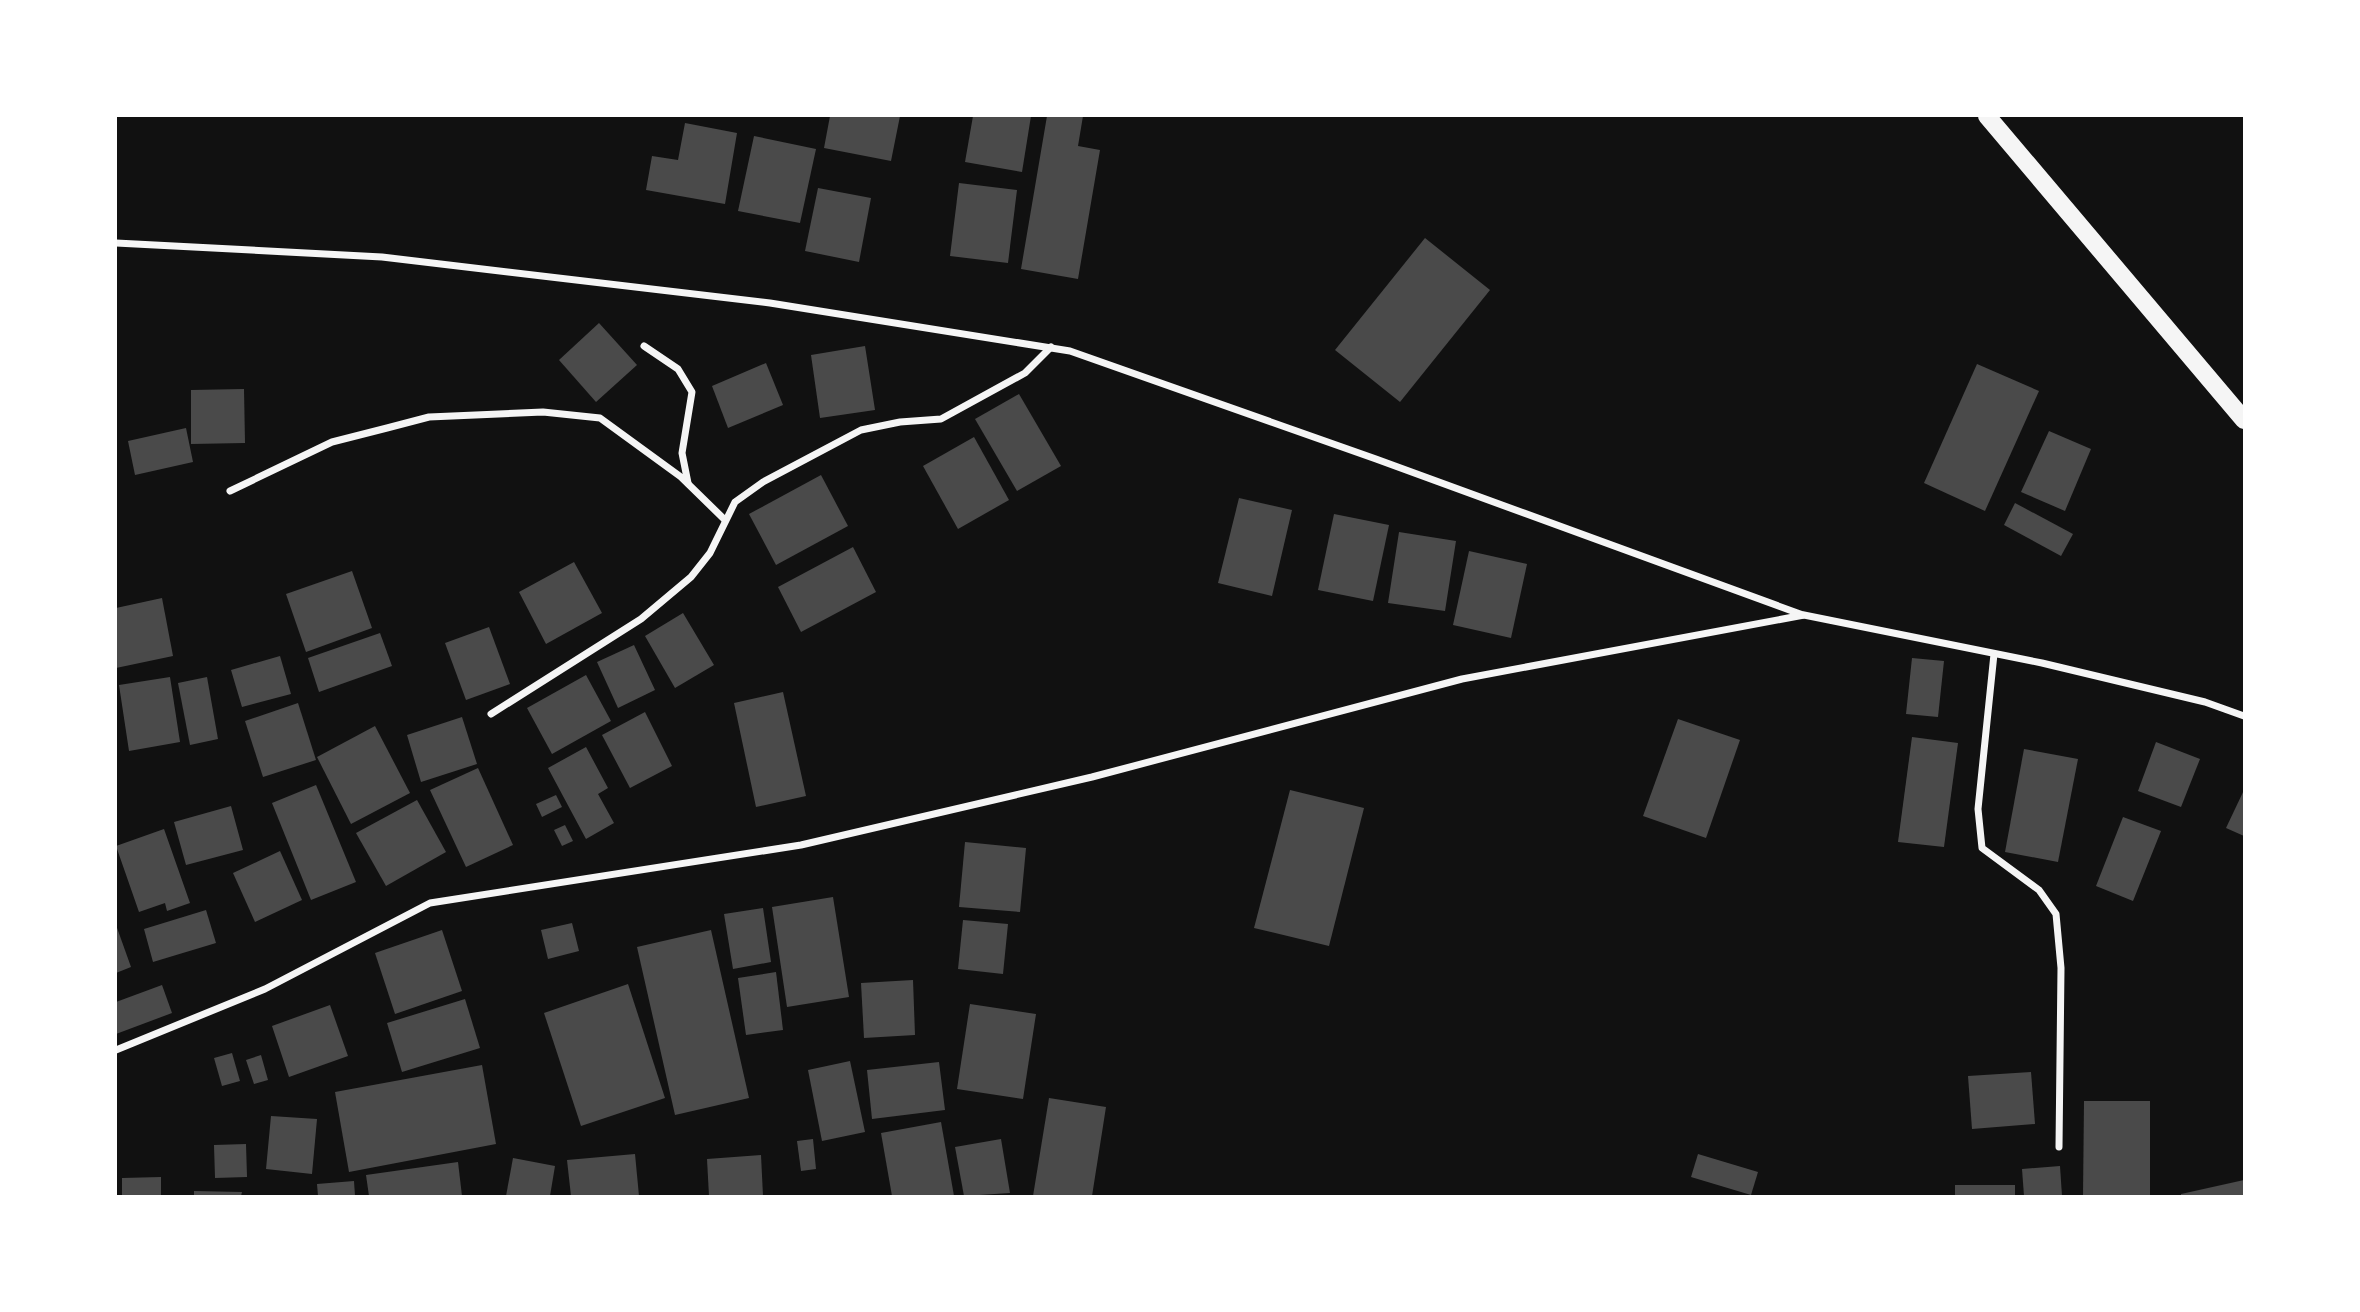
<svg xmlns="http://www.w3.org/2000/svg" width="2360" height="1312" font-family="'Alegreya Sans',sans-serif">
  <rect width="100%" height="100%" fill="#111"/>
  <g fill="#4a4a4a">
    <path d="M830,116H900L891,161L824,148Z"/>
    <path d="M973,116H1031L1022,172L965,162Z"/>
    <path d="M1047,116H1083L1078,146L1100,150L1078,279L1021,269Z"/>
    <path d="M685,123L737,133L725,204L646,190L652,156L678,160Z"/>
    <path d="M754,136L816,149L800,223L738,211Z"/>
    <path d="M959,183L1017,190L1008,263L950,256Z"/>
    <path d="M818,188L871,198L859,262L805,251Z"/>
    <path d="M1425,238L1490,290L1400,402L1335,350Z"/>
    <path d="M599,323L637,365L596,402L559,360Z"/>
    <path d="M865,346L875,410L820,418L811,355Z"/>
    <path d="M766,363L783,405L728,428L712,386Z"/>
    <path d="M1977,364L2039,391L1985,511L1924,483Z"/>
    <path d="M244,389L245,443L191,444V390Z"/>
    <path d="M1019,394L1061,466L1017,491L975,419Z"/>
    <path d="M186,428L193,462L135,475L128,441Z"/>
    <path d="M2049,431L2091,449L2065,511L2021,492Z"/>
    <path d="M974,437L1009,500L958,529L923,466Z"/>
    <path d="M821,475L848,526L776,565L749,514Z"/>
    <path d="M1239,498L1292,510L1272,596L1218,583Z"/>
    <path d="M2015,503L2073,534L2061,556L2004,525Z"/>
    <path d="M1334,514L1389,525L1373,601L1318,590Z"/>
    <path d="M1399,532L1456,541L1445,611L1388,603Z"/>
    <path d="M853,547L876,592L801,632L778,587Z"/>
    <path d="M1469,551L1527,564L1511,638L1453,625Z"/>
    <path d="M574,562L602,613L546,644L519,592Z"/>
    <path d="M352,571L372,628L306,652L286,594Z"/>
    <path d="M162,598L173,656L116,668V608Z"/>
    <path d="M683,613L714,665L675,688L645,636Z"/>
    <path d="M489,627L510,684L466,700L445,643Z"/>
    <path d="M380,633L392,666L319,692L308,658Z"/>
    <path d="M634,645L655,690L618,708L597,662Z"/>
    <path d="M280,656L291,694L242,707L231,670Z"/>
    <path d="M1912,658L1944,661L1938,717L1906,714Z"/>
    <path d="M586,675L611,721L552,754L527,708Z"/>
    <path d="M170,677L180,742L129,751L119,685Z"/>
    <path d="M207,677L218,739L190,745L178,683Z"/>
    <path d="M783,692L806,796L756,807L734,703Z"/>
    <path d="M298,703L316,760L263,777L245,721Z"/>
    <path d="M645,712L672,766L630,788L602,735Z"/>
    <path d="M462,717L477,764L421,782L407,735Z"/>
    <path d="M1678,719L1740,740L1706,838L1643,816Z"/>
    <path d="M375,726L410,793L351,824L317,757Z"/>
    <path d="M1912,737L1958,743L1944,847L1898,842Z"/>
    <path d="M2156,742L2200,759L2181,807L2138,791Z"/>
    <path d="M586,747L608,788L598,794L614,823L586,839L548,768Z"/>
    <path d="M2024,749L2078,759L2058,862L2005,852Z"/>
    <path d="M478,768L513,845L466,867L430,790Z"/>
    <path d="M316,785L356,882L311,900L272,803Z"/>
    <path d="M1290,790L1364,808L1329,946L1254,928Z"/>
    <path d="M2244,790V836L2226,828Z"/>
    <path d="M556,795L562,807L542,817L536,804Z"/>
    <path d="M417,800L446,852L386,886L356,833Z"/>
    <path d="M231,806L243,850L186,865L174,822Z"/>
    <path d="M2123,817L2161,831L2133,901L2096,886Z"/>
    <path d="M565,825L573,841L562,846L554,830Z"/>
    <path d="M164,829L190,903L167,911L165,903L139,912L116,846Z"/>
    <path d="M965,842L1026,848L1020,912L959,907Z"/>
    <path d="M280,851L302,900L255,922L233,873Z"/>
    <path d="M833,897L849,997L787,1007L772,907Z"/>
    <path d="M763,908L771,962L733,969L724,914Z"/>
    <path d="M206,910L216,943L153,962L144,929Z"/>
    <path d="M963,920L1008,924L1003,974L958,969Z"/>
    <path d="M572,923L579,951L548,959L541,930Z"/>
    <path d="M116,925L131,967L116,973Z"/>
    <path d="M442,930L462,991L395,1014L375,953Z"/>
    <path d="M711,930L749,1098L675,1115L637,947Z"/>
    <path d="M776,972L783,1030L746,1035L738,978Z"/>
    <path d="M913,980L915,1035L864,1038L861,983Z"/>
    <path d="M628,984L665,1098L581,1126L544,1013Z"/>
    <path d="M162,985L172,1013L116,1034V1002Z"/>
    <path d="M465,999L480,1048L402,1072L387,1023Z"/>
    <path d="M970,1004L1036,1014L1023,1099L957,1089Z"/>
    <path d="M330,1005L348,1056L289,1077L272,1026Z"/>
    <path d="M232,1053L240,1081L222,1086L214,1058Z"/>
    <path d="M261,1055L268,1080L254,1084L246,1060Z"/>
    <path d="M850,1061L865,1132L822,1141L808,1070Z"/>
    <path d="M939,1062L945,1110L872,1119L867,1070Z"/>
    <path d="M482,1065L496,1144L349,1172L335,1092Z"/>
    <path d="M2031,1072L2035,1124L1972,1129L1968,1076Z"/>
    <path d="M1049,1098L1106,1107L1092,1196H1033Z"/>
    <path d="M2084,1101H2150V1196H2083Z"/>
    <path d="M271,1116L317,1119L312,1174L266,1169Z"/>
    <path d="M941,1122L954,1196H892L881,1133Z"/>
    <path d="M813,1139L816,1169L801,1171L797,1141Z"/>
    <path d="M1001,1139L1010,1193L964,1196L955,1147Z"/>
    <path d="M246,1144L247,1177L215,1178L214,1145Z"/>
    <path d="M635,1154L639,1196H571L567,1160Z"/>
    <path d="M1698,1154L1758,1172L1751,1195L1691,1177Z"/>
    <path d="M761,1155L763,1196H709L707,1159Z"/>
    <path d="M513,1158L555,1166L550,1196H506Z"/>
    <path d="M458,1162L462,1196H369L366,1175Z"/>
    <path d="M2060,1166L2062,1196H2024L2022,1169Z"/>
    <path d="M161,1177V1196H122V1178Z"/>
    <path d="M2244,1180V1196H2181V1194Z"/>
    <path d="M354,1181L355,1196H318L317,1184Z"/>
    <rect x="1955" y="1185" width="60" height="11"/>
    <path d="M194,1191L242,1192L241,1196H194Z"/>
  </g>
  <g fill="none" stroke-linecap="round" stroke-linejoin="round">
    <g stroke="#f5f5f5" stroke-width="7">
      <path d="M116,243L382,257L770,303L1070,351L1376,459L1803,615"/>
      <path d="M644,346L678,369L692,392L682,453L688,483"/>
      <path d="M230,491L332,442L387,428L429,417L543,412L600,418L681,477L724,519"/>
      <path d="M1994,654L1978,809L1982,848L2039,890L2056,914L2061,968L2059,1147"/>
      <path d="M491,714L641,619L691,577L710,553L735,502L763,482L861,430L900,422L941,419L1025,373L1051,347"/>
      <path d="M116,1050L265,989L430,903L801,845L1092,777L1462,679L1804,615L2042,663L2205,702L2244,716"/>
    </g>
    <path stroke="#f5f5f5" stroke-width="18" d="M1987,116L2244,420"/>
  </g>
  <rect width="2360" height="1312" fill="none" stroke="#ffffff" stroke-width="234"/>
</svg>
